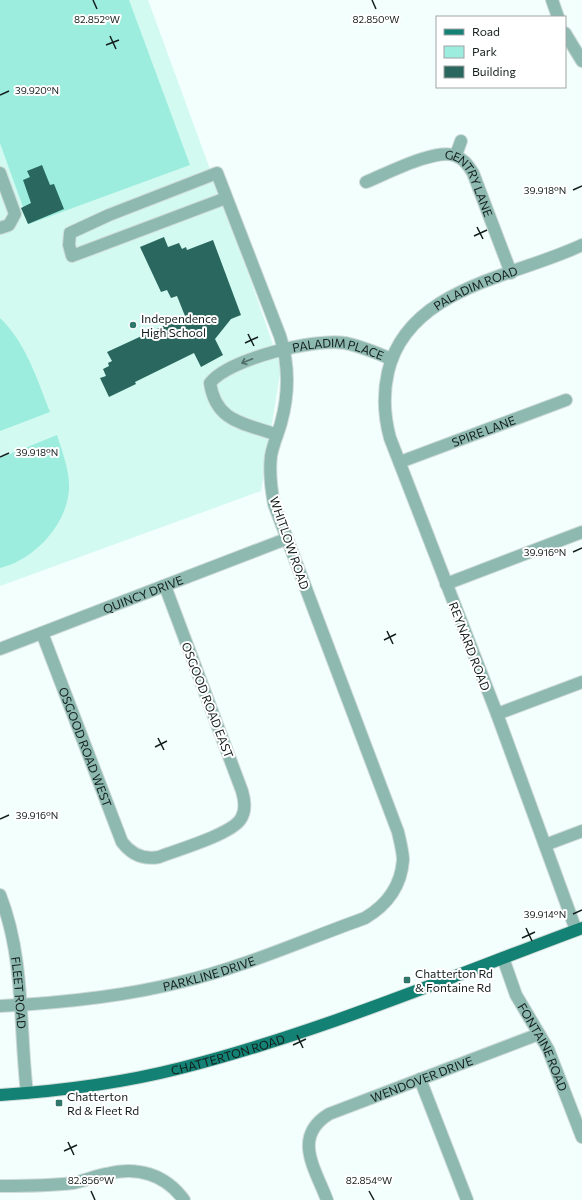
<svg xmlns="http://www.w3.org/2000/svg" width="582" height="1200" font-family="Commissioner,sans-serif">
  <rect width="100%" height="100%" fill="#f3fffc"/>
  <path fill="#d2faf1" d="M0,0H148L251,281L281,368L261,491L0,586Z"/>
  <g fill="#9deddf">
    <path d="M0,0H129L190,165L29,224L0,143Z"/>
    <path d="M0,318C26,343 37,379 50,412L0,431Z"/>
    <path d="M57,435C62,451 70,471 69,489C67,525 34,560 0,568V458Z"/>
  </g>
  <g fill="#2a685f">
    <path d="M42,165L50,185L54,184L64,209L28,224L21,208L31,203L23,180L30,177L27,171Z"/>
    <path d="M164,237L168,247L179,243L182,249L186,247L187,250L213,240L241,315L231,319L215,339L223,355L201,367L194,353L135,382L136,384L109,397L100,378L106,376L103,369L109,366L108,363L112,361L107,352L185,316L177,296L171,298L167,290L161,292L140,247Z"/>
  </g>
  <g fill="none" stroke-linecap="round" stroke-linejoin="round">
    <defs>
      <g id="minor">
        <path d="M552,0L558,17"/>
        <path d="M565,33L582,61"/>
        <path d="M456,155L461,141"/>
        <path d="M0,173L15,214L9,225L0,228"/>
        <path id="s1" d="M366,182C386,174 437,147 456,156C464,159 469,166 473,173L511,273"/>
        <path id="s2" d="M277,435C245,423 216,423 210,383C229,359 314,338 345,343C361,346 376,353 392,359"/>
        <path id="s3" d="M400,462L566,400"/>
        <path d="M446,584L582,532"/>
        <path id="s4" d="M42,633L122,842C131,854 143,860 159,857C177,850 229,835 240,820C246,812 245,801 242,791L165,586"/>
        <path id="s5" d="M0,649L286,539"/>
        <path d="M497,714L582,682"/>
        <path d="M545,845L582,831"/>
        <path id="s6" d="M0,895C25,959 19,1026 27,1093"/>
        <path id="s7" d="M576,930L497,714L390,438C384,416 383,394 388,372C408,287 515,277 582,245"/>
        <path id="s8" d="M503,958L516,995L548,1049L582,1137"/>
        <path id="s9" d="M0,1006C61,1003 122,997 181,982C244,967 304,940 365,918C387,905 401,887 403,860C403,852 400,841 398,832L274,504C271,488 269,472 271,456C273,444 278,434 281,423C289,394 289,364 280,336L217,173L109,215L70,233L69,245L72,256L226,198"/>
        <path d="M420,1079L467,1200"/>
        <path d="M0,1186C24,1186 49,1186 73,1183C84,1181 95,1176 106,1174C137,1166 165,1174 184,1200"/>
        <path id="s10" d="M327,1200C315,1168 292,1137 329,1114L539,1034"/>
      </g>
      <g id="major">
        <path id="s11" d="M0,1095C61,1091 122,1083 181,1068C318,1033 450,977 582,928"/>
      </g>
    </defs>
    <use href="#minor" stroke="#cfdbd8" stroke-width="14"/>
    <use href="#major" stroke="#cfdbd8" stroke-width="14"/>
    <use href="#minor" stroke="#8db9b1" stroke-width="12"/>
    <use href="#major" stroke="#138173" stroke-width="12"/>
  </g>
  <defs><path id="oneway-shaft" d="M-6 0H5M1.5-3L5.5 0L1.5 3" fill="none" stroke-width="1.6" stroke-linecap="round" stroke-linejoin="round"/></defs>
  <use stroke="#506c67" href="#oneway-shaft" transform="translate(247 361) rotate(158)"/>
  <path fill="none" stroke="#141f1d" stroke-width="1.5" d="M93,0L97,9M372,0L376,9M110,36L116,49M106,45L119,40M0,95L9,91M573,190L582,186M477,227L483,239M474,236L487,230M248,334L254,346M245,343L258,337M0,457L9,453M573,552L582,548M387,631L393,644M384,640L396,634M158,738L164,750M155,747L167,741M0,819L9,815M573,914L582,910M526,928L532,941M522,938L535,932M297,1035L303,1048M293,1045L306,1039M68,1142L74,1155M64,1151L77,1145M91,1191L95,1200M369,1191L374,1200"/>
  <g fill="#30766b" stroke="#fff" stroke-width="1.5">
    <circle cx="133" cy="325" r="4"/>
    <rect x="403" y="976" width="8" height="8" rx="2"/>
    <rect x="55" y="1099" width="8" height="8" rx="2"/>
  </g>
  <g text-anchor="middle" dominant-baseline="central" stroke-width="4" stroke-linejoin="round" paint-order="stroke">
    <g font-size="12" fill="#141f1d" stroke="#fff">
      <text stroke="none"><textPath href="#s1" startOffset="125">GENTRY LANE</textPath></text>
      <text stroke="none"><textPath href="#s7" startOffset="720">PALADIM ROAD</textPath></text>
      <text stroke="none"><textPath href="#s2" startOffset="229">PALADIM PLACE</textPath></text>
      <text stroke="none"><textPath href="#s3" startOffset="89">SPIRE LANE</textPath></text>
      <text transform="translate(290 543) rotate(71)">WHITLOW ROAD</text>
      <text stroke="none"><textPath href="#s5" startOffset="153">QUINCY DRIVE</textPath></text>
      <text transform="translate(470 646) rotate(69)">REYNARD ROAD</text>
      <text transform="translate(208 700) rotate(69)">OSGOOD ROAD EAST</text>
      <text stroke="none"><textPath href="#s4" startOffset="122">OSGOOD ROAD WEST</textPath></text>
      <text stroke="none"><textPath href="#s9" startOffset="212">PARKLINE DRIVE</textPath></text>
      <text stroke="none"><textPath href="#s6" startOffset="100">FLEET ROAD</textPath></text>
      <text stroke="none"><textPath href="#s8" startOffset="98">FONTAINE ROAD</textPath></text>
      <text stroke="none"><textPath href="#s11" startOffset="232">CHATTERTON ROAD</textPath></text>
      <text stroke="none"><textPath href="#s10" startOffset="196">WENDOVER DRIVE</textPath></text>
    </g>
    <g font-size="12" fill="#141f1d" stroke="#fff" text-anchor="start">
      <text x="141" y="318">Independence<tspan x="141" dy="14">High School</tspan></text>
      <text x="415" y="973">Chatterton Rd<tspan x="415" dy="14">&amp; Fontaine Rd</tspan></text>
      <text x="67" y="1096">Chatterton<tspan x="67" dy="14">Rd &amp; Fleet Rd</tspan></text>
    </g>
  </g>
  <g font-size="10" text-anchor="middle" fill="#141f1d" stroke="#fff" stroke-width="4" stroke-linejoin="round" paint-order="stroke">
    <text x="97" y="23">82.852°W</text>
    <text x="376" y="23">82.850°W</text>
    <text x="37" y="94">39.920°N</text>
    <text x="545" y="194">39.918°N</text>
    <text x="37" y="456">39.918°N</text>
    <text x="545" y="556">39.916°N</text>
    <text x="37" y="819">39.916°N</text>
    <text x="545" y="918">39.914°N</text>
    <text x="91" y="1184">82.856°W</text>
    <text x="369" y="1184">82.854°W</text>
  </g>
  <rect x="436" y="16" width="130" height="72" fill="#ffffff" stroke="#a1a5a5"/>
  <rect x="444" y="29" width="20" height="6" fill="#138173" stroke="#a1a5a5"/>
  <text x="472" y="36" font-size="12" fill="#141f1d">Road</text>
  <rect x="444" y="46" width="20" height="12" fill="#9deddf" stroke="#a1a5a5"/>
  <text x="472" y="56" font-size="12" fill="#141f1d">Park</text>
  <rect x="444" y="66" width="20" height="12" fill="#2a685f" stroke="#a1a5a5"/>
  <text x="472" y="76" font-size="12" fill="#141f1d">Building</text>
</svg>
